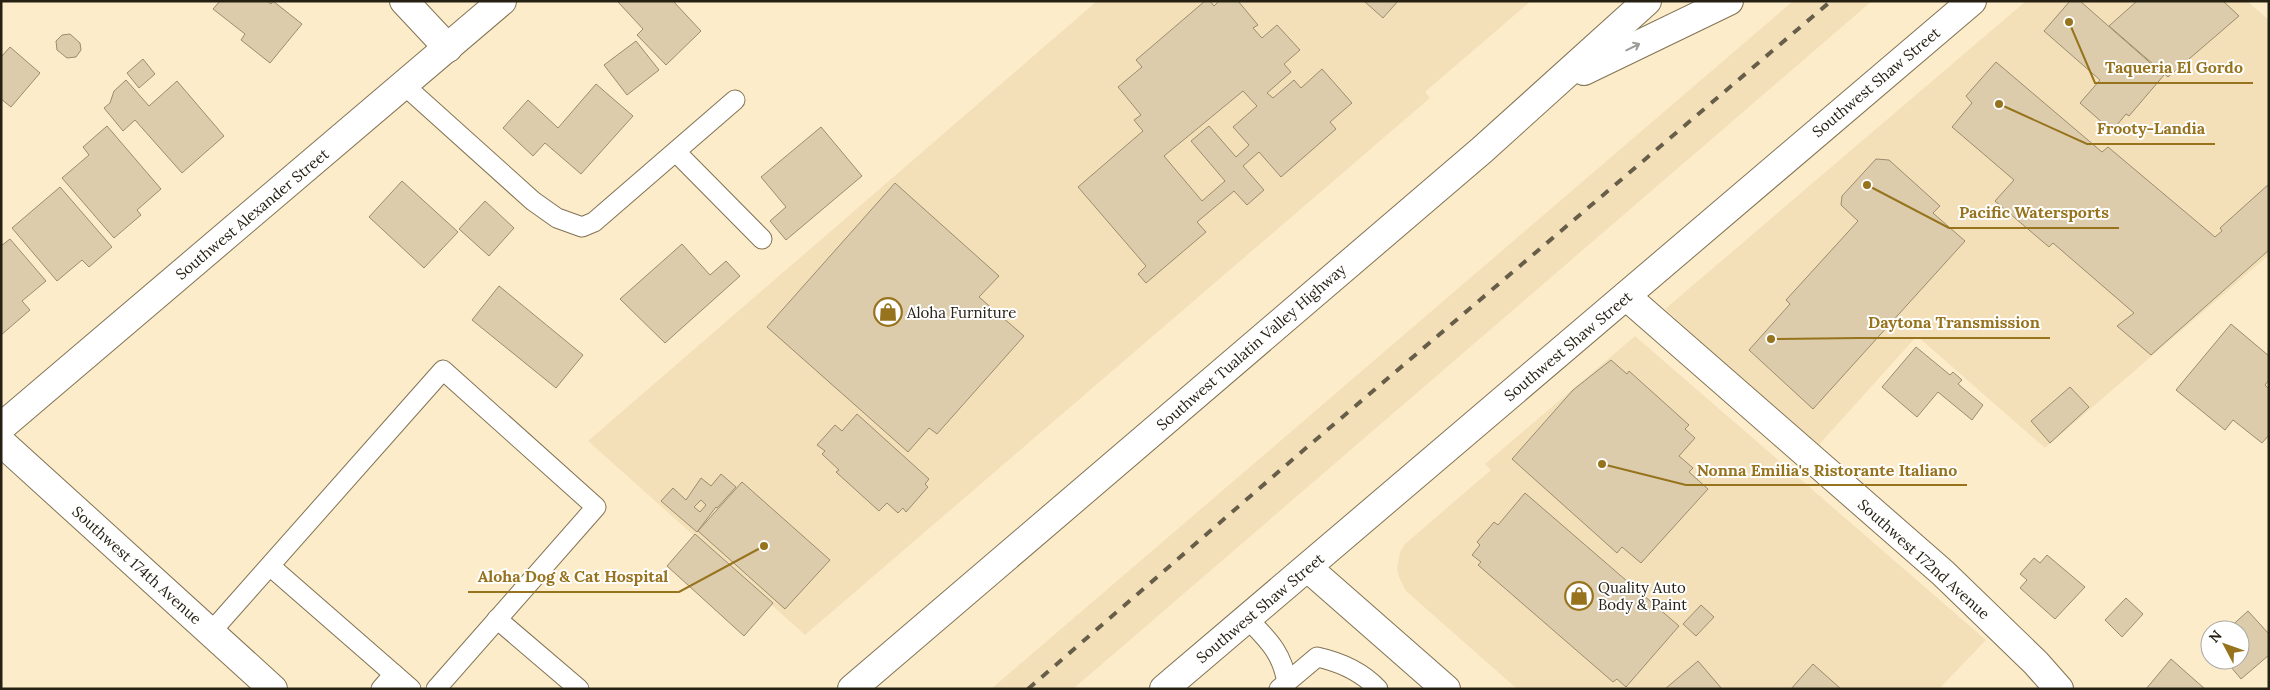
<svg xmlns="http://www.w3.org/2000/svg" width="2270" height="690" font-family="Lora,serif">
  <rect width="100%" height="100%" fill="#fdecca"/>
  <g fill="#f4e0b8">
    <path d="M1097,1H1531L1425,92L1430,98L805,635L588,441Z"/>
    <path d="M1793,1H1872L1073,689H991Z"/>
    <path d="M2026,1H2247L2269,20V255L2045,448L1917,336L1816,448L1665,309Z"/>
    <path d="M1635,336L1986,640L1939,689H1517L1406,591L1399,577L1397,569L1400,552L1405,544L1491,470L1485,464Z"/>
  </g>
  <g fill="#dcccab" stroke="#9b8c6d" fill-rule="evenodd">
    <path d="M220,1H267L271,4L273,1L302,24L270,63L241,40L245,34L213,9Z"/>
    <path d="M620,1H673L701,31L666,65L637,35L643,29L618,2Z"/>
    <path d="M1205,1H1210L1214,6L1219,1H1238L1258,25L1253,28L1262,38L1277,25L1300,50L1284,64L1291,72L1267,93L1273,98L1294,80L1301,88L1322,69L1352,103L1330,122L1336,129L1281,177L1259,152L1243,166L1264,190L1247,205L1234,191L1197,222L1206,232L1146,283L1138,274L1146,266L1078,187L1143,131L1134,120L1141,115L1118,87L1142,67L1136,60ZM1243,91L1257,106L1233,127L1249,145L1236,157L1209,126L1191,141L1225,181L1202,201L1164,156Z"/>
    <path d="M1364,1H1398L1383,18Z"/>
    <path d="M2070,1H2080L2164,75L2129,116L2126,114L2112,131L2080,103L2100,80L2044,31Z"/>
    <path d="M2137,1H2223L2239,16L2168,77L2109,26Z"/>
    <path d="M70,34L80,43L81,50L76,57L67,58L57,50L56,41L62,35Z"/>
    <path d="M636,41L659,70L627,95L604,65Z"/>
    <path d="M10,47L40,73L11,107L1,99V57Z"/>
    <path d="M143,59L155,74L139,88L127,73Z"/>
    <path d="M1996,62L2102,152L2108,147L2215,237L2222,231L2220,228L2269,184V250L2151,355L2117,326L2134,313L2053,243L2049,247L1995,201L2014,180L1952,127L1972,103L1966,96Z"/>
    <path d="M126,80L149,106L177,81L224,136L182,173L135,120L123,131L104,108L110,103L114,91Z"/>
    <path d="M596,84L633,116L581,174L545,143L533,156L503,128L528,100L558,128Z"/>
    <path d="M107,126L161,189L137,210L141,215L114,238L62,178L89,155L83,147Z"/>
    <path d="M821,127L862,176L786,240L770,221L786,207L761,177Z"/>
    <path d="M1876,159L1889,160L1940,206L1933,213L1965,241L1813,409L1749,350L1790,304L1786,300L1858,221L1841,205L1842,196Z"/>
    <path d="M402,181L458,232L424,268L369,217Z"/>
    <path d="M895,183L999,276L979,297L1024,336L937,434L929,428L908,452L767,327Z"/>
    <path d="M60,187L112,247L89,267L82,260L57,281L12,228Z"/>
    <path d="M485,201L514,228L489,256L459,229Z"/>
    <path d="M10,239L46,281L22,301L30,310L1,335V246Z"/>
    <path d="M682,244L710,275L726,261L740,276L665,343L620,299Z"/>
    <path d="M499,286L583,355L556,388L472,320Z"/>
    <path d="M2231,324L2269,356V380L2265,385L2269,389V435L2262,443L2233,420L2225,430L2176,390Z"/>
    <path d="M1916,347L1950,375L1953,372L1962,380L1958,384L1983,405L1972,420L1938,392L1917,417L1882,387Z"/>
    <path d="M1611,360L1627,374L1629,371L1689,425L1685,429L1695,438L1679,456L1693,468L1689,472L1708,489L1641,563L1622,547L1617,553L1512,459L1573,390Z"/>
    <path d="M2070,387L2089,407L2050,443L2031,421Z"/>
    <path d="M857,414L929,479L925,484L928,487L906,512L903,508L898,513L887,503L879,511L836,472L839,470L822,454L825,451L817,445L835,425L842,431Z"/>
    <path d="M721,474L736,487L717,508L716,507L697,532L661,501L673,488L686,500L701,478L711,486ZM701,500L706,505L700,512L694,507Z"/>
    <path d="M742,482L830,560L785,609L698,531Z"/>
    <path d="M1525,493L1679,626L1626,687L1617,679L1613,682L1478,565L1481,562L1472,555L1480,545L1477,542L1494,522L1498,525Z"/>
    <path d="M695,534L773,603L744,636L667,566Z"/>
    <path d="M2047,555L2085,587L2055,619L2020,588L2027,580L2020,574L2034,558L2040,563Z"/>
    <path d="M2126,598L2143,614L2122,637L2105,620Z"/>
    <path d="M1701,605L1714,617L1696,636L1683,624Z"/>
    <path d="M2248,611L2269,634V655L2241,679L2225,660H2240V630H2227Z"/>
    <path d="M2171,659L2205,689H2146Z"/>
    <path d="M1698,661L1722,689H1665Z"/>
    <path d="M1813,664L1841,689H1791Z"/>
  </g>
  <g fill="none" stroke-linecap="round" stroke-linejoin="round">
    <defs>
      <g id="service">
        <path d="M404,85L533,201L557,218L582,227L594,222L735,100"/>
        <path d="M676,152L762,239"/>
        <path d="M270,566L411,689"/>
        <path d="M1247,618C1268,640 1282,652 1287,683"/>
        <path d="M497,619L579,689"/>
        <path d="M211,632L443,370L596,507L436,689"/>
        <path d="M381,689L394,674"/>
        <path d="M1279,689L1317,657C1340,662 1361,671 1378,689"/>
      </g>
      <g id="minor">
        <path d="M404,1L448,48"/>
        <path d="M1626,296L1943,573L2036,663L2059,689"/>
        <path d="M1,427L502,1"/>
        <path d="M1,442L273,689"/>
        <path d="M1308,568L1446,689"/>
        <path d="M1164,689L1972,1"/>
      </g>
      <g id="primary">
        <path d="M1584,71L1729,1"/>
        <path d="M852,689L1482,150L1647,1"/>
      </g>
    </defs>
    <use href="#service" stroke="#817354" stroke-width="21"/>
    <use href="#minor" stroke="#817354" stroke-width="30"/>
    <use href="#primary" stroke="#817354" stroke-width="30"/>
    <use href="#service" stroke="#fff" stroke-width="19"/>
    <use href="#minor" stroke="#fff" stroke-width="28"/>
    <use href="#primary" stroke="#fff" stroke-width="28"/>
    <path stroke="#675e4a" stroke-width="4" stroke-dasharray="9 9" stroke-linecap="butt" d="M1028,689L1299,454L1831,1"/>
  </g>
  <defs><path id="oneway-shaft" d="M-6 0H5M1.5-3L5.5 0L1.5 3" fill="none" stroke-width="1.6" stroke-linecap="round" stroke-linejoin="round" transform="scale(1.25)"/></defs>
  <use stroke="#9d9b95" href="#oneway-shaft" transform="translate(1633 47) rotate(-26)"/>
  <defs>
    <symbol id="shop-ring" viewBox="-11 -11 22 22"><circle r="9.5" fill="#fff" stroke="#96731c" stroke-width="1.5"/><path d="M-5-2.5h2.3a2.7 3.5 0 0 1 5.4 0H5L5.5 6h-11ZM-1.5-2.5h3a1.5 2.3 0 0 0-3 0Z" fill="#96731c"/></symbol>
  </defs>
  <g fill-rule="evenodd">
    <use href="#shop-ring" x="872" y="296" width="32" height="32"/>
    <use href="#shop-ring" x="1563" y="580" width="32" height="32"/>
  </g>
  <g text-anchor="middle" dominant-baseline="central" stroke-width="4" stroke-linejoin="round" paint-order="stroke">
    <g font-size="15" fill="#262013" stroke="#fff">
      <text transform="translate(1876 82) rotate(-40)">Southwest Shaw Street</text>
      <text transform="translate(252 214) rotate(-40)">Southwest Alexander Street</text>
      <text transform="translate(1568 346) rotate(-40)">Southwest Shaw Street</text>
      <text transform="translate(1251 347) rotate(-41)">Southwest Tualatin Valley Highway</text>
      <text transform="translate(1924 559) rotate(42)">Southwest 172nd Avenue</text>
      <text transform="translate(137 565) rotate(42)">Southwest 174th Avenue</text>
      <text transform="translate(1260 608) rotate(-40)">Southwest Shaw Street</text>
    </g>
    <g font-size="15" fill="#262013" stroke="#fff" text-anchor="start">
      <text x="907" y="312">Aloha Furniture</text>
      <text x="1598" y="587">Quality Auto<tspan x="1598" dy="17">Body &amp; Paint</tspan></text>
    </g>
  </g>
  <path fill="none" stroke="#96731c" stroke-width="2" d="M2069 22L2095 83H2253M1999 104L2087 144H2215M1867 185L1949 228H2119M1771 339L1858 338H2050M1602 464L1686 485H1967M764 546L679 592H468"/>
  <g fill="#96731c" stroke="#fff" stroke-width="2">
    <circle cx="2069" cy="22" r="5"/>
    <circle cx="1999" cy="104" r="5"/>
    <circle cx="1867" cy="185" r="5"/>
    <circle cx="1771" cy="339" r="5"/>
    <circle cx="1602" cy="464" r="5"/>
    <circle cx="764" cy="546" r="5"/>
  </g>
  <g font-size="16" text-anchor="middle" font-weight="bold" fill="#96731c" stroke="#fff" stroke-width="4" stroke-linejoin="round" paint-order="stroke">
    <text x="2174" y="73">Taqueria El Gordo</text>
    <text x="2151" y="134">Frooty-Landia</text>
    <text x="2034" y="218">Pacific Watersports</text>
    <text x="1954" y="328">Daytona Transmission</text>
    <text x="1827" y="476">Nonna Emilia's Ristorante Italiano</text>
    <text x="573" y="582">Aloha Dog &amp; Cat Hospital</text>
  </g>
  <rect width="2270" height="690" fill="none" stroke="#262013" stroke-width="5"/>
  <g transform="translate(2225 645) rotate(311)"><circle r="24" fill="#ffffff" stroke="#a8a6a1"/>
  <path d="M0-4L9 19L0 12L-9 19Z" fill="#96731c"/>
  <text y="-8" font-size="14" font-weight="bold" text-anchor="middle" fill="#262013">N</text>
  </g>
</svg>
